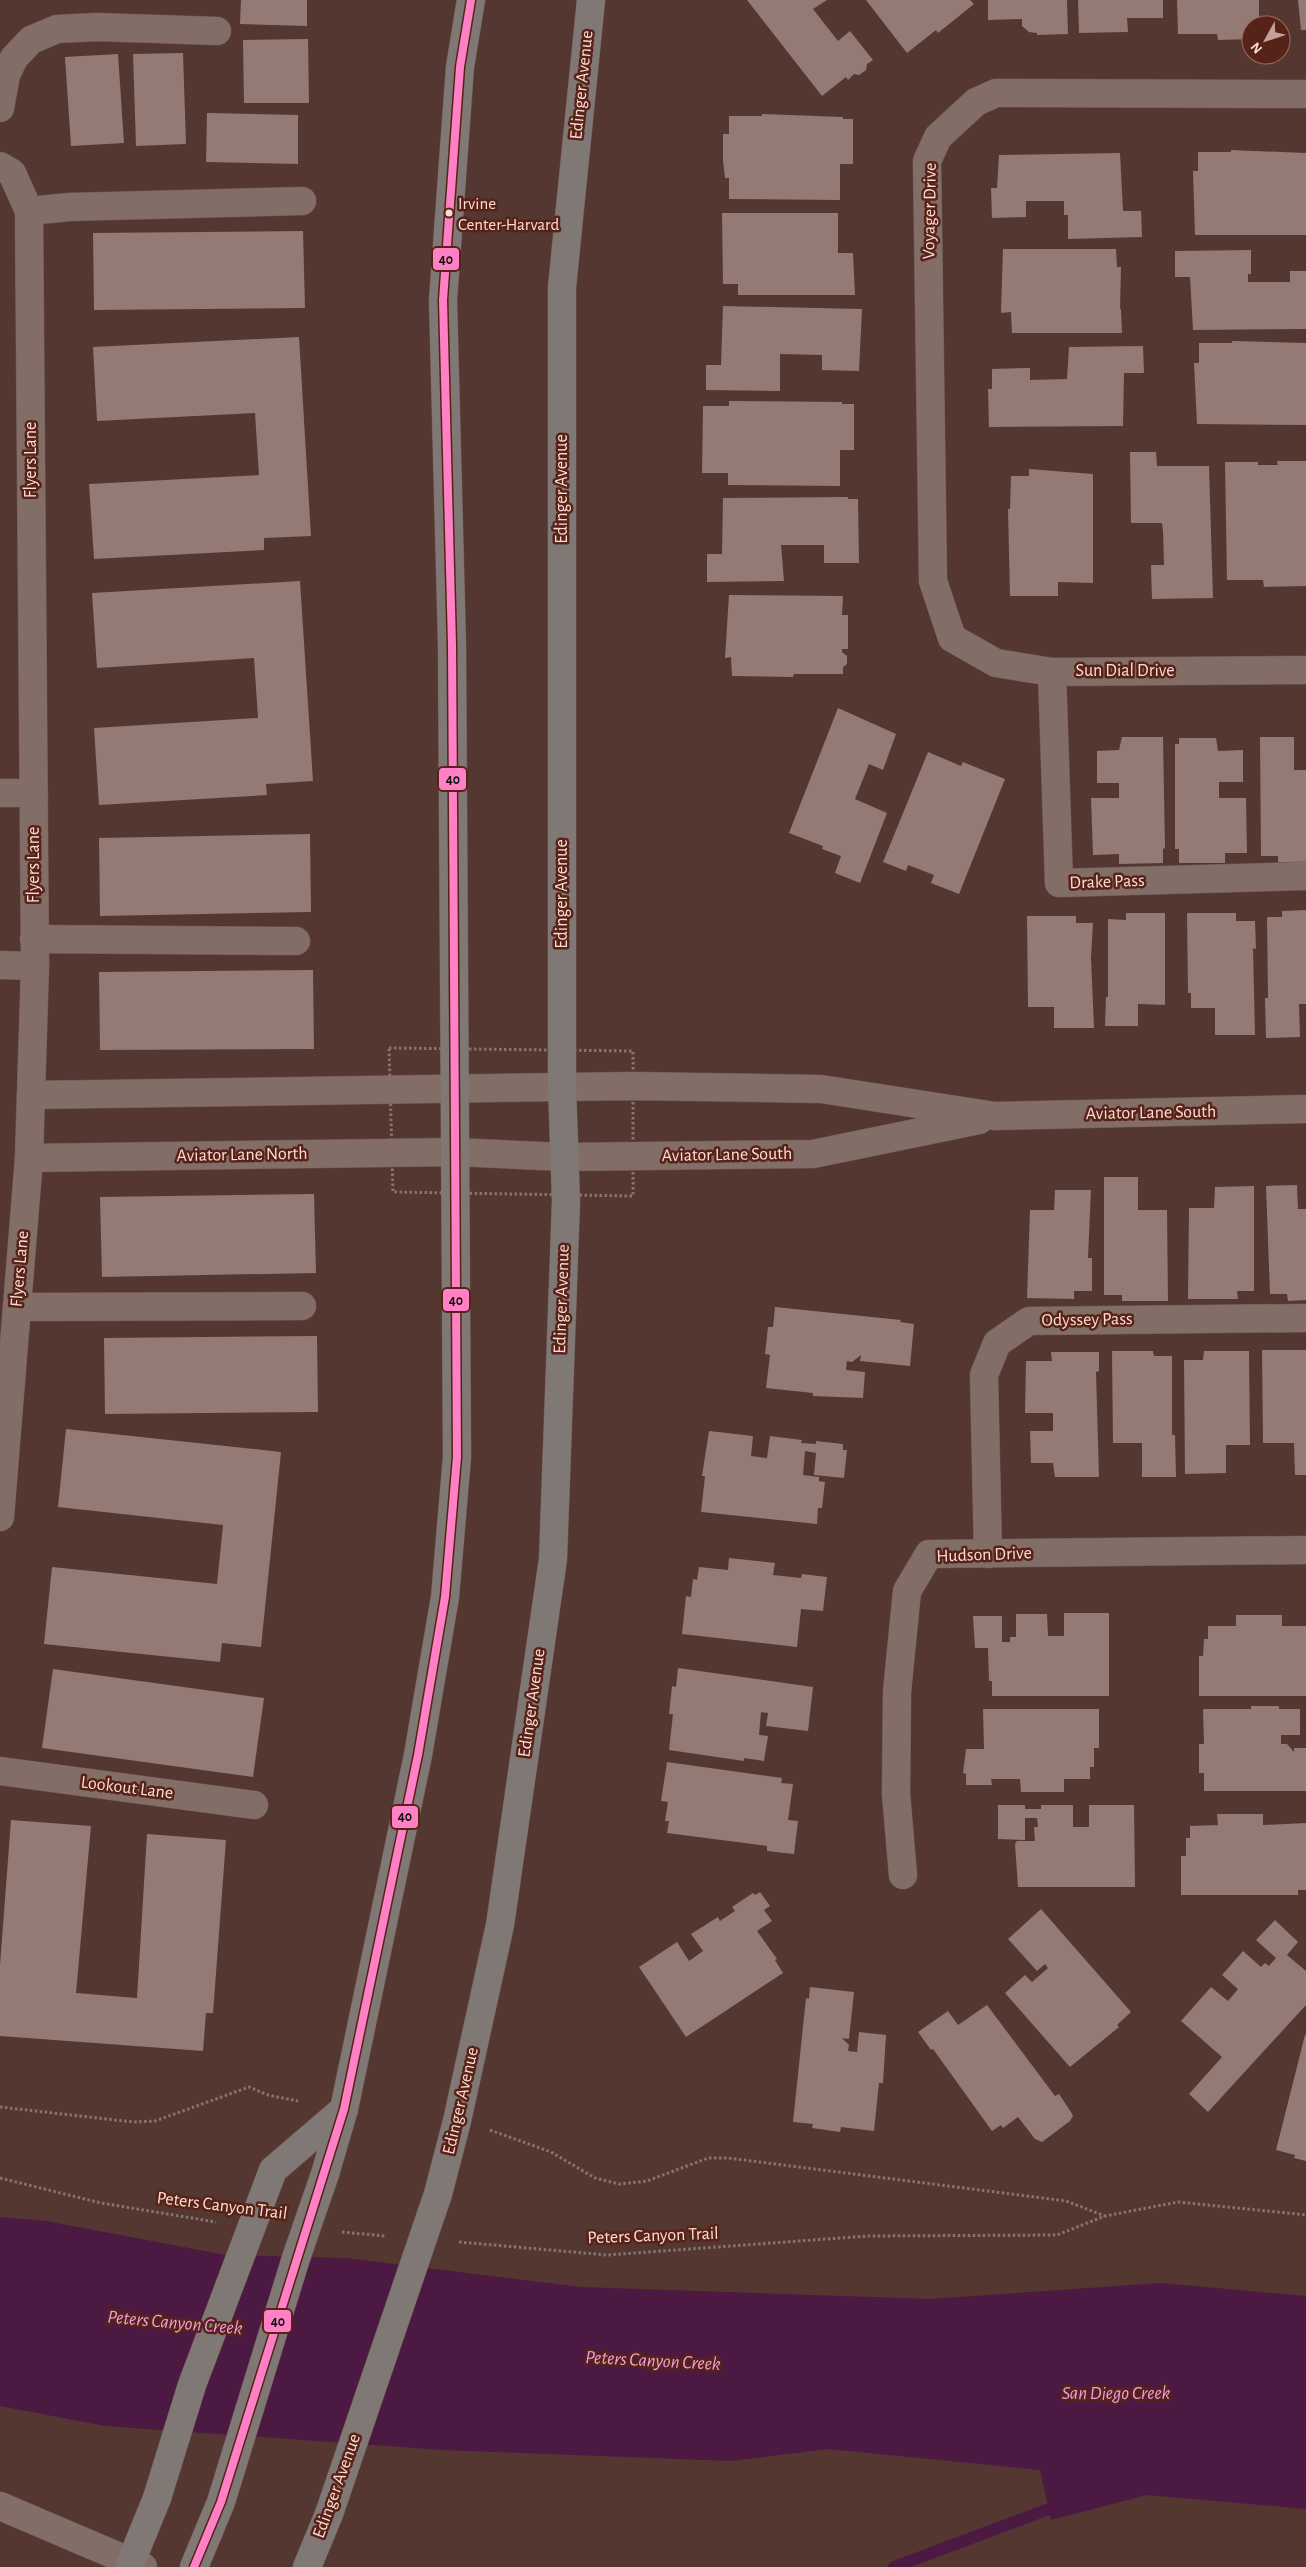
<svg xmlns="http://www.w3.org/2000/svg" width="1306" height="2567" font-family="'Alegreya Sans',sans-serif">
  <rect width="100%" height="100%" fill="#543731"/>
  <path fill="#4c1942" d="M0,2217L46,2221L226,2255L346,2258L581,2287L931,2299L1160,2283L1306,2296V2509L1147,2495L1051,2520L1040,2470L828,2449L731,2461L443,2450L105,2426L0,2406Z"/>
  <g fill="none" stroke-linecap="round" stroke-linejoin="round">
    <path stroke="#4c1942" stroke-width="12" d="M894,2567L1065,2503"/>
  </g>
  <g fill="#937a74">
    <path d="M241,0H307V26L240,24Z"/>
    <path d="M747,0H827L813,9L838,41L850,31L873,60L867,64L866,70L859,75L854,74L848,80L846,77L822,96Z"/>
    <path d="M866,0H970L974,4L938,33L936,30L907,53Z"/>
    <path d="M988,0H1067L1068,34L1037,35V33L1029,32L1022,26V19L988,20Z"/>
    <path d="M1078,0H1163V18H1127L1128,32L1079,33Z"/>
    <path d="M1177,0H1259V25H1251V39L1218,40L1217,34H1178Z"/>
    <path d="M1298,0H1306V30H1301Z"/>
    <path d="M308,39L309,103H244L243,40Z"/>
    <path d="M183,53L186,144L136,146L133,54Z"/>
    <path d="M118,54L124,143L71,146L65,57Z"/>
    <path d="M207,113L298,115V164L206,162Z"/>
    <path d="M762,114L843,117V119H853V164H840V200L729,199V178H725L723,160V134H729V116H762Z"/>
    <path d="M1231,150L1306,153V235H1195L1193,171H1198V152H1231Z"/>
    <path d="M1120,153L1123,211H1141L1142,237L1068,239V215H1064V201H1026V217L992,218L991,188H997L999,155Z"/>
    <path d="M722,213H838V253H853L855,295H738V284H723Z"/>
    <path d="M303,231L305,308L94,310L93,233Z"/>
    <path d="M1003,249H1116L1117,267H1121L1120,309H1121L1122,333H1012L1011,312L1001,313Z"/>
    <path d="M1251,250V274H1248V282H1290V271H1306V329L1193,330L1190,277H1175V251Z"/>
    <path d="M723,306L862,309L859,371L822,370V355L780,354V391L706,390V365H721Z"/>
    <path d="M299,337L311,536L264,538V550L94,559L89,484L259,475L255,413L97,421L93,347Z"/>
    <path d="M1232,341L1306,343V425L1197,424L1194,363H1199V343H1232Z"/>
    <path d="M1143,346L1144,373H1124L1123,426L989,427L988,389H992V369L1030,368V380L1067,379L1069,347Z"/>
    <path d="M729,401L842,402V404H854V450H840V486L728,485V473H702L703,406H729Z"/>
    <path d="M1130,452H1156L1157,466H1209L1213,598L1152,599L1151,565H1164L1163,532L1162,523H1131Z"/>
    <path d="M1277,461H1306V586L1264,587L1263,580H1227L1225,462H1258V465H1278Z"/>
    <path d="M1029,469L1093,474V583L1058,582V596H1010L1008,509H1010L1011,476H1029Z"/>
    <path d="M848,497V499H858L859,563H824V545H781L784,581L707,582V554H722L723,498Z"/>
    <path d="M300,581L313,781L266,784L267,795L99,805L94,728L258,718L254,658L97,668L92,593Z"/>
    <path d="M729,595L843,596L842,615H848V649H842V652L847,656V664L843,667V674H794L793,677L732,676L731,657L725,658Z"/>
    <path d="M838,708L896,734L883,770L869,764L855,799L887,813L860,883L835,873L841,856L822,849L823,846L789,833Z"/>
    <path d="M1122,737H1163L1165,848L1163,849V863L1119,864V854L1093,855L1091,798H1119V783H1097V751L1119,750Z"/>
    <path d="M1260,737H1294V770H1306V862H1278V856H1261Z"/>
    <path d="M1179,738H1216L1218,751L1243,750V782H1219V798H1246L1247,853H1225V863H1179V849H1175V744H1179Z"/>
    <path d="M928,752L961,766L963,762L1005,779L959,894L931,883L934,875L908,865L906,871L883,862Z"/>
    <path d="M310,834L311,912L100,916L99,838Z"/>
    <path d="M1306,910V1004H1299L1300,1037L1266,1038L1265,998H1268L1267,917H1282V911Z"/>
    <path d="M1126,913H1165V1005L1138,1004V1026H1105L1106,997H1108V919L1126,920Z"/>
    <path d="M1187,913H1236V921H1255L1256,949L1253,948L1255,1035H1215V1008H1191V993H1188Z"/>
    <path d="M1027,916H1076V923H1093L1091,958L1094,1028H1054V1007H1028Z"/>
    <path d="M313,970L314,1049L100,1050L99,972Z"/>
    <path d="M1104,1177H1138V1210H1167L1168,1301H1122V1295H1104Z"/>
    <path d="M1297,1185L1298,1209H1306V1300L1288,1301L1287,1294H1270L1266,1186Z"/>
    <path d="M1254,1186V1291H1237L1238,1299H1188L1189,1208H1214L1215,1187Z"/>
    <path d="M1055,1190H1091L1088,1258H1092V1291H1074V1299L1027,1298L1030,1210H1054Z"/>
    <path d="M314,1194L316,1273L102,1277L100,1197Z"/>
    <path d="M775,1307L901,1320L900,1322L914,1324L910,1366L860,1361L861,1355L852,1362L847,1361L846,1370L865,1372L863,1398L813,1396V1393L766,1388L770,1355L765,1354L768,1327H773Z"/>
    <path d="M317,1336L318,1412L105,1414L104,1338Z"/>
    <path d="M1262,1350H1306V1475H1295L1294,1443H1263Z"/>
    <path d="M1112,1351H1153L1154,1356H1172V1435H1175L1176,1477H1142V1443H1113Z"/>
    <path d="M1204,1351H1249L1250,1445H1226V1473L1185,1474L1184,1360H1203Z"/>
    <path d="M1051,1352H1099V1371L1096,1372L1099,1477H1055L1053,1463H1031L1030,1431H1053V1413H1025L1026,1361H1052Z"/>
    <path d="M66,1429L281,1452L261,1647L222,1643L220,1662L44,1644L52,1567L217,1584L223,1525L58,1507Z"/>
    <path d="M709,1431L753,1436L751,1456L767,1458L770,1436L802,1440L801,1443L816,1444V1441L843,1444V1450H847L844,1478L814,1475L816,1453L805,1451L803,1475L819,1477V1481L825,1482L822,1508H818L817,1524L701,1512L705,1476H702Z"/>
    <path d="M729,1558L775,1563L773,1575L801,1578L802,1574L827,1577L823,1611L801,1609L797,1647L682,1634L686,1596L691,1597L693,1579L697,1580L699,1567L728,1570Z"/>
    <path d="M1064,1613H1109V1696H992V1681H989L988,1648H975L973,1616H1002V1642H1010V1637H1016V1614H1047L1048,1636H1064Z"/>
    <path d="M1236,1615H1282V1626H1306V1696H1199V1656H1203L1204,1639H1208V1626H1236Z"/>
    <path d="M678,1668L813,1687L808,1731L766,1726L768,1713L761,1712L759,1735L768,1736L764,1761L744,1758V1761L669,1750L673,1714H669L672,1686L676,1687Z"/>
    <path d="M53,1669L264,1698L253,1777L42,1748Z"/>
    <path d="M1251,1706H1279V1709H1300V1735H1281V1744H1287L1294,1752V1748H1306V1791H1204V1773H1199V1744H1204L1203,1709H1251Z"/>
    <path d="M983,1709H1099V1748H1094V1767H1090V1779H1064V1792H1021L1020,1779H991L992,1785H966V1774L963,1773L966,1749H984Z"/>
    <path d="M667,1762L782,1778L781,1783L793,1784L788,1820L798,1821L794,1854L767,1851V1846L667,1833L669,1821H665L668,1802L661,1801Z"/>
    <path d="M998,1805H1025V1809H1041V1805H1073V1827H1089V1805H1134L1135,1887H1018L1015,1844L1017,1841H1035L1034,1827H1038L1037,1818H1025V1840L998,1839Z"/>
    <path d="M1217,1814H1263V1825L1306,1823V1890H1298V1895H1181V1856H1186V1838H1190V1826L1218,1825Z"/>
    <path d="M11,1820L91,1826L76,1993L137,1998L147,1834L226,1840L213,2013H206L203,2051L0,2036V1965Z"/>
    <path d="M760,1892L770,1906L764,1910L772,1921L757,1931L777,1959L775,1960L783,1973L686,2037L639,1967L677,1942L689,1961L703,1951L691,1934L718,1917L720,1921L735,1911L732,1907L753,1893L755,1895Z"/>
    <path d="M1041,1909L1131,2012L1117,2025L1119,2027L1070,2067L1005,1993L1025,1975L1032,1982L1048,1968L1045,1964L1037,1971L1008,1939Z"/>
    <path d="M1275,1920L1298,1942L1287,1955L1306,1971V2005L1208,2112L1189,2094L1222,2057L1181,2021L1211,1987L1228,2001L1238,1989L1222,1975L1243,1951L1261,1967L1265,1963L1269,1966L1276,1958L1256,1940Z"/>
    <path d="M810,1987L854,1992L849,2039L842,2038L849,2045L848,2051L857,2052L859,2032L886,2035L883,2083H879L874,2131L841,2127L840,2132L812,2128L813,2124L793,2122L806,1998L809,1999Z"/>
    <path d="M987,2005L1055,2096L1059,2094L1071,2112L1073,2116L1070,2121L1042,2142L1035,2139L1018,2117L1003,2128L1001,2125L992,2131L933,2049L931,2050L918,2032L948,2011L958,2025Z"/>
    <path d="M1305,2035H1306V2161L1294,2158L1295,2155L1276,2150Z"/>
  </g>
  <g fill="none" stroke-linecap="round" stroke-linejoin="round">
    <defs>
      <g id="minor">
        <path d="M1306,94L996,93L976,102L938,137L927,161L933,581L952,638L996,663L1052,672L1306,670"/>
        <path d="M0,108L6,75L14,58L31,40L57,29L97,27L217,31"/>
        <path d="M0,166L12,173L29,211L35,966L29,1158L0,1517"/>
        <path d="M29,211L69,207L302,201"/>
        <path d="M1052,672L1059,883L1306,876"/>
        <path d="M0,793H34"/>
        <path d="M34,939L296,941"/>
        <path d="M0,965L35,966"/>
        <path d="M31,1095L633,1086L821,1089L995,1116L1306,1109"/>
        <path d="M29,1158L455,1152L565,1157L813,1154L979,1120"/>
        <path d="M17,1307L302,1306"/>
        <path d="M988,1554L984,1375L997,1343L1029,1321L1306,1318"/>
        <path d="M0,1771L254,1805"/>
        <path d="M903,1875L896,1794L897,1692L907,1591L929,1554L1306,1550"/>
        <path d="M0,2506L143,2567"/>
      </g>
      <g id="major">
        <path d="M273,2170L344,2109"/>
        <path d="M325,2174L344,2109L418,1755L445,1597L457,1457L452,645L443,300L460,67L471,0"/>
        <path d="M438,2194L457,2121L500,1925L553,1559L566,1201L562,1086V287L591,0"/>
        <path d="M129,2567L157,2498"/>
        <path d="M194,2567L221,2502L296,2258"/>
        <path d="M307,2567L329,2514"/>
      </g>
    </defs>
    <use href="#minor" stroke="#6e5550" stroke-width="29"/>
    <use href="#major" stroke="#6e5550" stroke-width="29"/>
    <g stroke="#88736f" stroke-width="3" stroke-dasharray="2.5 2.5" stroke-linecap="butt">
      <path d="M389,1048L633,1051V1196L393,1192Z"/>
      <path d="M0,2107L133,2122L155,2121L249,2087L268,2095L298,2101"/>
      <path d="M490,2130L551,2152L595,2178L619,2184L647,2181L708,2158H728L1066,2201L1105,2216"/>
      <path d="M0,2178L101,2203L216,2222"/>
      <path d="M342,2232L385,2236"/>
      <path d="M459,2242L607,2255L868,2236L1057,2235L1105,2216L1178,2202L1306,2215"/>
    </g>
    <use href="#minor" stroke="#826d67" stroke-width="28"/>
    <use href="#major" stroke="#807875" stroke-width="28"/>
    <defs>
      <g id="major-bridge">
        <path d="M296,2258L325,2174"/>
        <path d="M157,2498L192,2385L273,2170"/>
        <path d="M329,2514L438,2194"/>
      </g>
    </defs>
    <use href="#major-bridge" stroke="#6e5550" stroke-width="29" stroke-linecap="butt"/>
    <use href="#major-bridge" stroke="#807875" stroke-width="28"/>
    <defs>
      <path id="bus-1" d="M194,2567L221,2502L344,2109L418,1755L445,1597L457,1457L452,645L443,300L460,67L471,0"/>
    </defs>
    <use href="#bus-1" stroke="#572318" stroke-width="11"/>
    <use href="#bus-1" stroke="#ff80c5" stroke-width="8"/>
  </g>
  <circle fill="#fedcd4" stroke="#572318" stroke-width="2" cx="449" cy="213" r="4.5"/>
  <g text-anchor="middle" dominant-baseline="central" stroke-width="5" stroke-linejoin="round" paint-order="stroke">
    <g font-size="17" fill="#fedcd4" stroke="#572318" text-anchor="start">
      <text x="458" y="203">Irvine<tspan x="458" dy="21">Center-Harvard</tspan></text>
    </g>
    <g font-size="18" fill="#fedcd4" stroke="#572318">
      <text transform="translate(582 85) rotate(-84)">Edinger Avenue</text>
      <text transform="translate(930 211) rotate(-89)">Voyager Drive</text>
      <text transform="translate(31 460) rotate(-90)">Flyers Lane</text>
      <text transform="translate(562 489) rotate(-90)">Edinger Avenue</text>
      <text x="1125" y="671">Sun Dial Drive</text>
      <text transform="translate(34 865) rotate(-90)">Flyers Lane</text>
      <text transform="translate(1107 882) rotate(-2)">Drake Pass</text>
      <text transform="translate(562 894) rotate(-90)">Edinger Avenue</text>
      <text transform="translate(1151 1113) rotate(-1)">Aviator Lane South</text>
      <text transform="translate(242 1155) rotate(-1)">Aviator Lane North</text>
      <text transform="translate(727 1155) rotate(-1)">Aviator Lane South</text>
      <text transform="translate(20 1269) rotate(-85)">Flyers Lane</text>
      <text transform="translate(562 1299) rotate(-88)">Edinger Avenue</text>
      <text transform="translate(1087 1320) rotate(-1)">Odyssey Pass</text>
      <text transform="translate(984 1555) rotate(-2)">Hudson Drive</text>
      <text transform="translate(532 1703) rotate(-82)">Edinger Avenue</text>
      <text transform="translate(127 1788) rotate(7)">Lookout Lane</text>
      <text transform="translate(461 2101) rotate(-77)">Edinger Avenue</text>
      <text transform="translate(222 2206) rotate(7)">Peters Canyon Trail</text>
      <text transform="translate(653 2236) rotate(-2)">Peters Canyon Trail</text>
      <text transform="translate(337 2486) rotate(-70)">Edinger Avenue</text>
    </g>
    <g font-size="19" font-style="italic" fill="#f29ee3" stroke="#572318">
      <text transform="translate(175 2323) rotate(5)">Peters Canyon Creek</text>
      <text transform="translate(653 2361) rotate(3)">Peters Canyon Creek</text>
      <text x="1116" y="2393">San Diego Creek</text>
    </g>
  </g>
  <g stroke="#572318" stroke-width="2">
    <rect x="432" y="247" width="28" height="24" rx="5" fill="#ff80c5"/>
    <rect x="438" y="767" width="29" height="24" rx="5" fill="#ff80c5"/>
    <rect x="442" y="1288" width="28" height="24" rx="5" fill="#ff80c5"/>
    <rect x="391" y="1805" width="28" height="24" rx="5" fill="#ff80c5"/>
    <rect x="263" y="2309" width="29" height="24" rx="5" fill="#ff80c5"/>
  </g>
  <g font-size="14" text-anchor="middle" font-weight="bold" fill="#111">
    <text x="446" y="264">40</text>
    <text x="453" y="784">40</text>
    <text x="456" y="1305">40</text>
    <text x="405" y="1821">40</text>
    <text x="278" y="2326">40</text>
  </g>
  <g transform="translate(1266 40) rotate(230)"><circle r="24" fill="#572318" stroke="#9a6d63"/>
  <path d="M0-4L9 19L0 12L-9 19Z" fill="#c2a29b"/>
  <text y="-8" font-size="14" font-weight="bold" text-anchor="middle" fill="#fedcd4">N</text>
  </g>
</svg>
